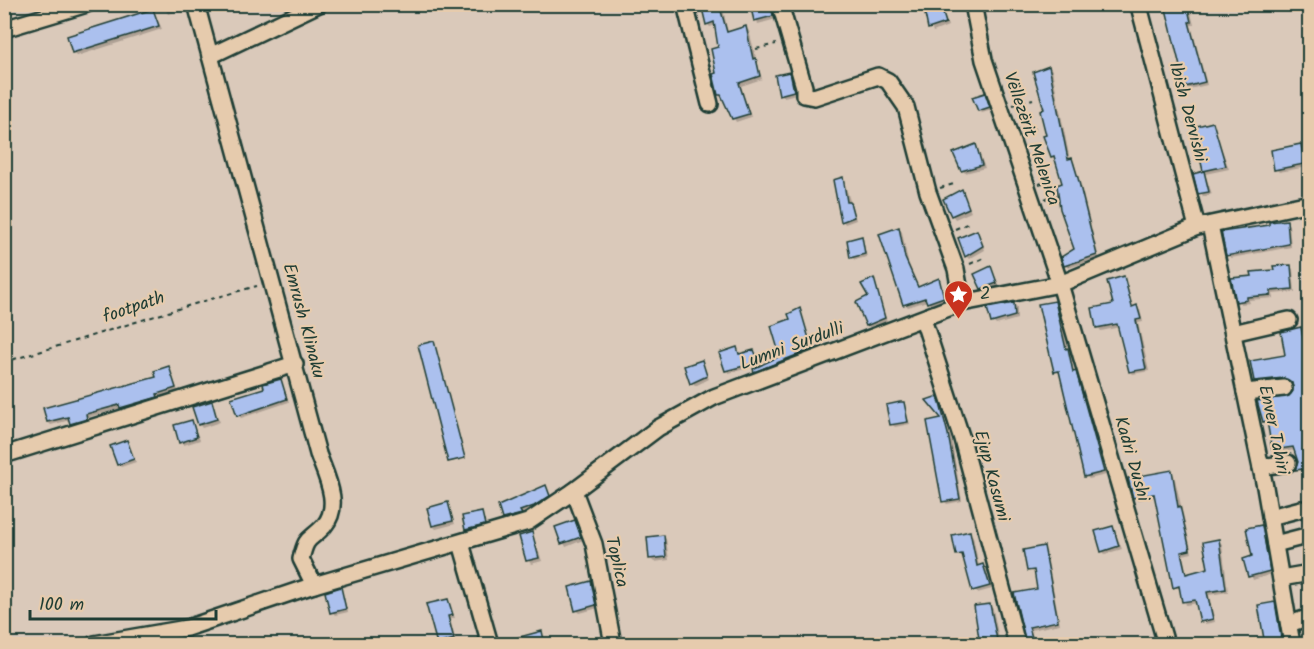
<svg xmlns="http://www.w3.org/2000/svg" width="1314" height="649" font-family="Kalam,sans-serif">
  <rect width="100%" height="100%" fill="#dac9ba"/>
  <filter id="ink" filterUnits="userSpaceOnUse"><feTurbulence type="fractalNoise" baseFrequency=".0167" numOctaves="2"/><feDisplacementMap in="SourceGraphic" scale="12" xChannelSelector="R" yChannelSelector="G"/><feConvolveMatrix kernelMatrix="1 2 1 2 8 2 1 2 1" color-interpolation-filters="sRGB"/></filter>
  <g filter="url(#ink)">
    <g fill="#0003">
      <path d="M163,4H189V9L168,14Z"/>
      <path d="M702,4H722L728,33L746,28L749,31L762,79L741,86L751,117L736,122L719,94L720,48L716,25L710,27L707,24Z"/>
      <path d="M752,4H774L776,19L758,24Z"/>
      <path d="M898,4H920V7L901,11Z"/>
      <path d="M940,4L948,26L933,32L926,9Z"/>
      <path d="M1186,5L1190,9L1194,25H1191L1207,85L1189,89L1186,86Z"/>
      <path d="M153,10L162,29L77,56L74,53L69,37Z"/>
      <path d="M1049,67L1052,70L1070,160L1074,162L1080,182L1099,258L1068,268L1065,265L1075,250L1064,184L1045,137L1047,136L1046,110Z"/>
      <path d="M789,74L796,94L784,97L781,94Z"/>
      <path d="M984,94L992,110L982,113L979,110Z"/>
      <path d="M1212,123L1229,169L1205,174L1212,194L1203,197L1195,175L1206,172Z"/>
      <path d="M976,146L985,168L965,173L962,170Z"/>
      <path d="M1300,146L1307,167L1279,172L1276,169Z"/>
      <path d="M843,178L856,220L845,224L843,221Z"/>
      <path d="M962,191L971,212L955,219L952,215Z"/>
      <path d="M1286,222L1289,225L1291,247L1231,258L1228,255L1223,233Z"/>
      <path d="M899,229L902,232L908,262L919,288L939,280L946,300L931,305L927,301L908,307L905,304Z"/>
      <path d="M977,232L985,250L969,259L966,256Z"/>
      <path d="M862,237L867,257L855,260L851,257Z"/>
      <path d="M1290,266L1293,269L1295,292L1273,294L1274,298L1249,300L1250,303L1241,304L1237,301L1275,272Z"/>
      <path d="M991,268L1000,286L985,292L982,288Z"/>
      <path d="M1124,278L1134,308L1140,310L1143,322L1138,323L1149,371L1133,374L1130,371L1120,327L1101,331L1098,327L1115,305Z"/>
      <path d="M873,280L887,321L870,328L868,325Z"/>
      <path d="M1054,303L1058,306L1068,350L1071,353L1074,372L1078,376L1106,475L1089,479L1086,476L1061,374L1056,371Z"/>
      <path d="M1014,304L1017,307V319L996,325L993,322Z"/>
      <path d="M800,310L814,352L758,374L755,371L782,357L792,320Z"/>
      <path d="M1300,329L1303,332L1310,365V497L1304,472L1297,469L1299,462L1295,450L1276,453L1273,450L1269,424L1264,421L1295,392L1294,384L1288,381L1259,384L1255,381L1286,356Z"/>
      <path d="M434,342L465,459L451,462L450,461Z"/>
      <path d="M736,349L740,355L753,351L761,365L729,373L726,370Z"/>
      <path d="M701,362L709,379L695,386L686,367Z"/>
      <path d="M169,368L178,391L124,411L122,408L88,417L89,422L74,426L70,420L51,425L48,422L158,378Z"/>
      <path d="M281,380L289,402L241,418L238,415L266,389Z"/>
      <path d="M937,397L951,438L962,501L947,504L944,501V419Z"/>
      <path d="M211,402L220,422L202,428L199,424Z"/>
      <path d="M903,404L910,424L895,427L891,424Z"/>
      <path d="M191,421L200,440L184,445L181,442Z"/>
      <path d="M127,442L136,462L121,467L118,464Z"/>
      <path d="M1171,472L1174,475L1192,553L1183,555L1187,575L1210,569L1218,541L1222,544L1228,592L1209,595L1215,622L1205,624L1198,603L1186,605L1181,589L1174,587L1156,497L1138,500L1134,497Z"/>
      <path d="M546,487L552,499L538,509L523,514L524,517L507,522L504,519Z"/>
      <path d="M447,504L455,524L436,529L433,526Z"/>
      <path d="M481,513L487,528L470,533L466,530Z"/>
      <path d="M1310,513V527L1306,518Z"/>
      <path d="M574,522L583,540L566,547L557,528Z"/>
      <path d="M1113,527L1122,549L1105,554L1102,551Z"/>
      <path d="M1261,527L1264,530L1272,574L1253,580L1245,560L1254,557Z"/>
      <path d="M969,533L973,536L979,567L983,566L986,569L992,589L977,593L964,557L958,554Z"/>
      <path d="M532,534L542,561L531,564L528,560Z"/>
      <path d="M663,536L666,539L669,560L654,562L651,559Z"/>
      <path d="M1043,548L1046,551L1060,624L1031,630L1035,644H1029L1015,595L1039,590L1036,573L1028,570Z"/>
      <path d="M591,583L594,586L598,608L580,613L576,610Z"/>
      <path d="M341,589L348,612L335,615L332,612Z"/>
      <path d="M448,600L455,618L450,619L456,642L439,644Z"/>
      <path d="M1274,604L1278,607L1285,644H1267Z"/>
      <path d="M990,606L993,609L1000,644H981Z"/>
      <path d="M943,640L946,644H929V643Z"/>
    </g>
    <g fill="#abc0ee" stroke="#1f3d34" stroke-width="1.5">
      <path d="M701,4H719L727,32L746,26L753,59L756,58L760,76L739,83L749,114L732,119L721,95H718L713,74L716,73L711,49L718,47L714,22L706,25Z"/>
      <path d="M750,4H771L773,16L754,21Z"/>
      <path d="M923,4H940L946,23L928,29Z"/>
      <path d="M1187,4L1191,22H1189L1205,82L1185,87L1166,9Z"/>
      <path d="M153,9L159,26L72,53L67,36Z"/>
      <path d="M1049,66L1068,159L1072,158L1078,178L1097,255L1064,266L1061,257L1074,249L1060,209L1057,185L1062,183L1054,156L1051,157L1043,136L1046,135L1040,111L1044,109L1033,72Z"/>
      <path d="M790,72L794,91L779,95L775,75Z"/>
      <path d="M985,93L990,107L978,111L972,97Z"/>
      <path d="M1213,122L1226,166L1203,171L1193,127Z"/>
      <path d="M976,144L982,165L961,171L953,153Z"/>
      <path d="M1301,144L1304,164L1274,170L1271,150Z"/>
      <path d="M1204,171L1209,192L1198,194L1193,174Z"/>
      <path d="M843,177L847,202H850L854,217L841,222L833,180Z"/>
      <path d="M962,189L969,208L951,216L943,199Z"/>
      <path d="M1287,220L1289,244L1226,256L1221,232L1269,225V222Z"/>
      <path d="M899,227L905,258L918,287L939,278L944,297L927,303L925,298L903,305L879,234Z"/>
      <path d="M977,230L983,246L965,257L958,238Z"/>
      <path d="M862,236L865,254L850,258L847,240Z"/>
      <path d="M1291,265L1293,289L1271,291V295L1247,297V300L1236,302L1231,278L1252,276L1251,272L1274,270L1273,266Z"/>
      <path d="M991,266L997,283L981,289L974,274Z"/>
      <path d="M1124,276L1132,307L1137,305L1141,319L1136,320L1146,369L1129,372L1117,324L1096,328L1092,308L1113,304L1107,281Z"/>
      <path d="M874,278L885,318L866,326L856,302L868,296L861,284Z"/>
      <path d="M1055,301L1066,349L1068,348L1073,372L1076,371L1104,472L1084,477L1059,371L1054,372L1038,304Z"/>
      <path d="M1014,303L1015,316L991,323L987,308Z"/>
      <path d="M800,308L812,349L754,372L753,369L780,356L771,326L790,319L788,314Z"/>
      <path d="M1301,327L1310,376V468L1295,470L1298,462L1293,447L1272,450L1267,421L1263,422L1257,401L1289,396L1293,391L1292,383L1284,378L1254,381L1250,361L1285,355L1281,332Z"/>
      <path d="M434,341L465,458L448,462L418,345Z"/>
      <path d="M737,347L739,354L754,350L759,362L725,371L719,353Z"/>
      <path d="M702,360L707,376L690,384L684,366Z"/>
      <path d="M169,366L176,388L157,394L158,397L120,408L119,405L86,414L87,419L70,424L68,417L47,422L43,408L156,377L154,371Z"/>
      <path d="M281,379L287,399L237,416L231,398L264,388L263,384Z"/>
      <path d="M938,396L948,434L960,499L942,502L927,421L941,418L926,400Z"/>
      <path d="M212,401L217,419L198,425L192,407Z"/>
      <path d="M900,402H904L908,422L890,425L886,405Z"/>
      <path d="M192,420L197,437L179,443L174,425Z"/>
      <path d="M127,440L134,459L117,465L110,446Z"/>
      <path d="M1172,470L1178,507L1180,506L1190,550L1181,552L1186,574L1208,568L1203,542L1219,539L1226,589L1207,592L1213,619L1200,622L1195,600L1182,602L1179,586L1173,588L1154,494L1133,498L1128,478Z"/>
      <path d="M546,485L550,496L534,506L520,511L522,514L502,519L498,506Z"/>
      <path d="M448,502L453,521L432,526L427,508Z"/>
      <path d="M482,512L485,525L465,530L462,516Z"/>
      <path d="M575,520L581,537L561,544L555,527Z"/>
      <path d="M1262,525L1270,571L1248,577L1243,559L1252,556L1246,528Z"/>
      <path d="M1113,526L1119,546L1101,552L1095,531Z"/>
      <path d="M970,531L977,566L983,564L990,586L972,591L962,554L956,555L952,535Z"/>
      <path d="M532,532L539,558L526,561L519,536Z"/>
      <path d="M664,535L666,557L649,559L647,537Z"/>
      <path d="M1044,546L1058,621L1029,627L1034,645H1026L1014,593L1037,589L1034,570L1027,571L1023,550Z"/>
      <path d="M591,581L596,605L575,611L569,587Z"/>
      <path d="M341,587L346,609L330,613L325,592Z"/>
      <path d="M448,599L453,615L448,616L454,639L437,644L426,604Z"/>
      <path d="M1275,602L1282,644L1265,645L1258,605Z"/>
      <path d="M990,604L998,645H980L974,606Z"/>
      <path d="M542,631L545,645H505V641Z"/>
    </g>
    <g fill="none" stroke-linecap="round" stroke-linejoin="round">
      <defs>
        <g id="minor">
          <path d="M196,4L318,454C326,476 342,505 324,526C309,542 307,534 301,559L314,585"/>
          <path d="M685,4L710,104"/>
          <path d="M780,4L804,87V95L814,97L878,76L888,81L906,107L928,192L956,269L962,303"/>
          <path d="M973,4L984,60L1060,284L1166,644"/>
          <path d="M1139,6L1197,227"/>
          <path d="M4,29L87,4"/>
          <path d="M210,56L319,4"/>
          <path d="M1210,225L1265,487L1292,644"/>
          <path d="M923,319L962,439L1017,644"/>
          <path d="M1233,333L1289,320"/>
          <path d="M1245,392L1284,388"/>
          <path d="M4,455L295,364"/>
          <path d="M1261,467L1288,463"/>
          <path d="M574,491L594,544L613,644"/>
          <path d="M1270,517L1301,509"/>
          <path d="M461,543L490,644"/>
          <path d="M1275,544L1310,535"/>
          <path d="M1281,578L1310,573"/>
          <path d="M1289,624L1310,617"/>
          <path d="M94,644L187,628L314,585L528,522L574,491L658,428L714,397L962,303L1060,284L1197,227L1310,203"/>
        </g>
      </defs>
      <use href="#minor" stroke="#1f3d34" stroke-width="20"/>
      <g stroke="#1f3d34" stroke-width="2" stroke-dasharray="4.5 4.5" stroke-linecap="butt">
        <path d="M756,49L776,44"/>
        <path d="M1013,105L1033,99"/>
        <path d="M1023,134L1037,128"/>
        <path d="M1039,184L1054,180"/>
        <path d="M940,188L957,183"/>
        <path d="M1045,199L1056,194"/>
        <path d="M955,229L969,223"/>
        <path d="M970,264L986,257"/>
        <path d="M4,362C89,338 172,309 257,286"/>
      </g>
      <use href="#minor" stroke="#e6cbad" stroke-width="15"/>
    </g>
  </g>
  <defs>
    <symbol id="sight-pin" viewBox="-11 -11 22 30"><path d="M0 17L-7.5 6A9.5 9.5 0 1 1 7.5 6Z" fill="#c8321e" stroke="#e6cbad"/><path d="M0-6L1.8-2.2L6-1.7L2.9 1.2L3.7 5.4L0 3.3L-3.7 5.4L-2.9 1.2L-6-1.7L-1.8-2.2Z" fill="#fff"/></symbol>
  </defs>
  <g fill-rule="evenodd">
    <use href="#sight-pin" x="942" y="278" width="33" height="45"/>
  </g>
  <g text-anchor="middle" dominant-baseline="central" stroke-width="4.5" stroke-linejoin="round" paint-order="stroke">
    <g font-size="18" fill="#1f3d34" stroke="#e6cbad">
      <text transform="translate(1187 112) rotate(75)">Ibish Dervishi</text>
      <text transform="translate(1031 139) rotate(71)">Vëllezërit Melenica</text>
      <text transform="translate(134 308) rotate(-19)">footpath</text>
      <text transform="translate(303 321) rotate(75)">Emrush Klinaku</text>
      <text transform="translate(792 347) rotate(-20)">Lumni Surdulli</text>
      <text transform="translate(1273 430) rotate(78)">Enver Tahiri</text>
      <text transform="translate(1131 459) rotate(74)">Kadri Dushi</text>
      <text transform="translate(991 476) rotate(75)">Ejup Kasumi</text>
      <text transform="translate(616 562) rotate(77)">Toplica</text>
    </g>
    <g font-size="18" fill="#1f3d34" stroke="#e6cbad" text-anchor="start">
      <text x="980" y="294">2</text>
    </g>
  </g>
  <rect width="1314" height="649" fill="none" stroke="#e6cbad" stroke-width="24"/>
  <rect x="12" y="12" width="1290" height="625" fill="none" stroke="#1f3d34" stroke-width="2" filter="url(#ink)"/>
  <path d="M30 610v9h186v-9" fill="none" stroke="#1f3d34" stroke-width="3"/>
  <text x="39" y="610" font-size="18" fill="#1f3d34" stroke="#e6cbad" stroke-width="4.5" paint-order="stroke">100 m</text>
</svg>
